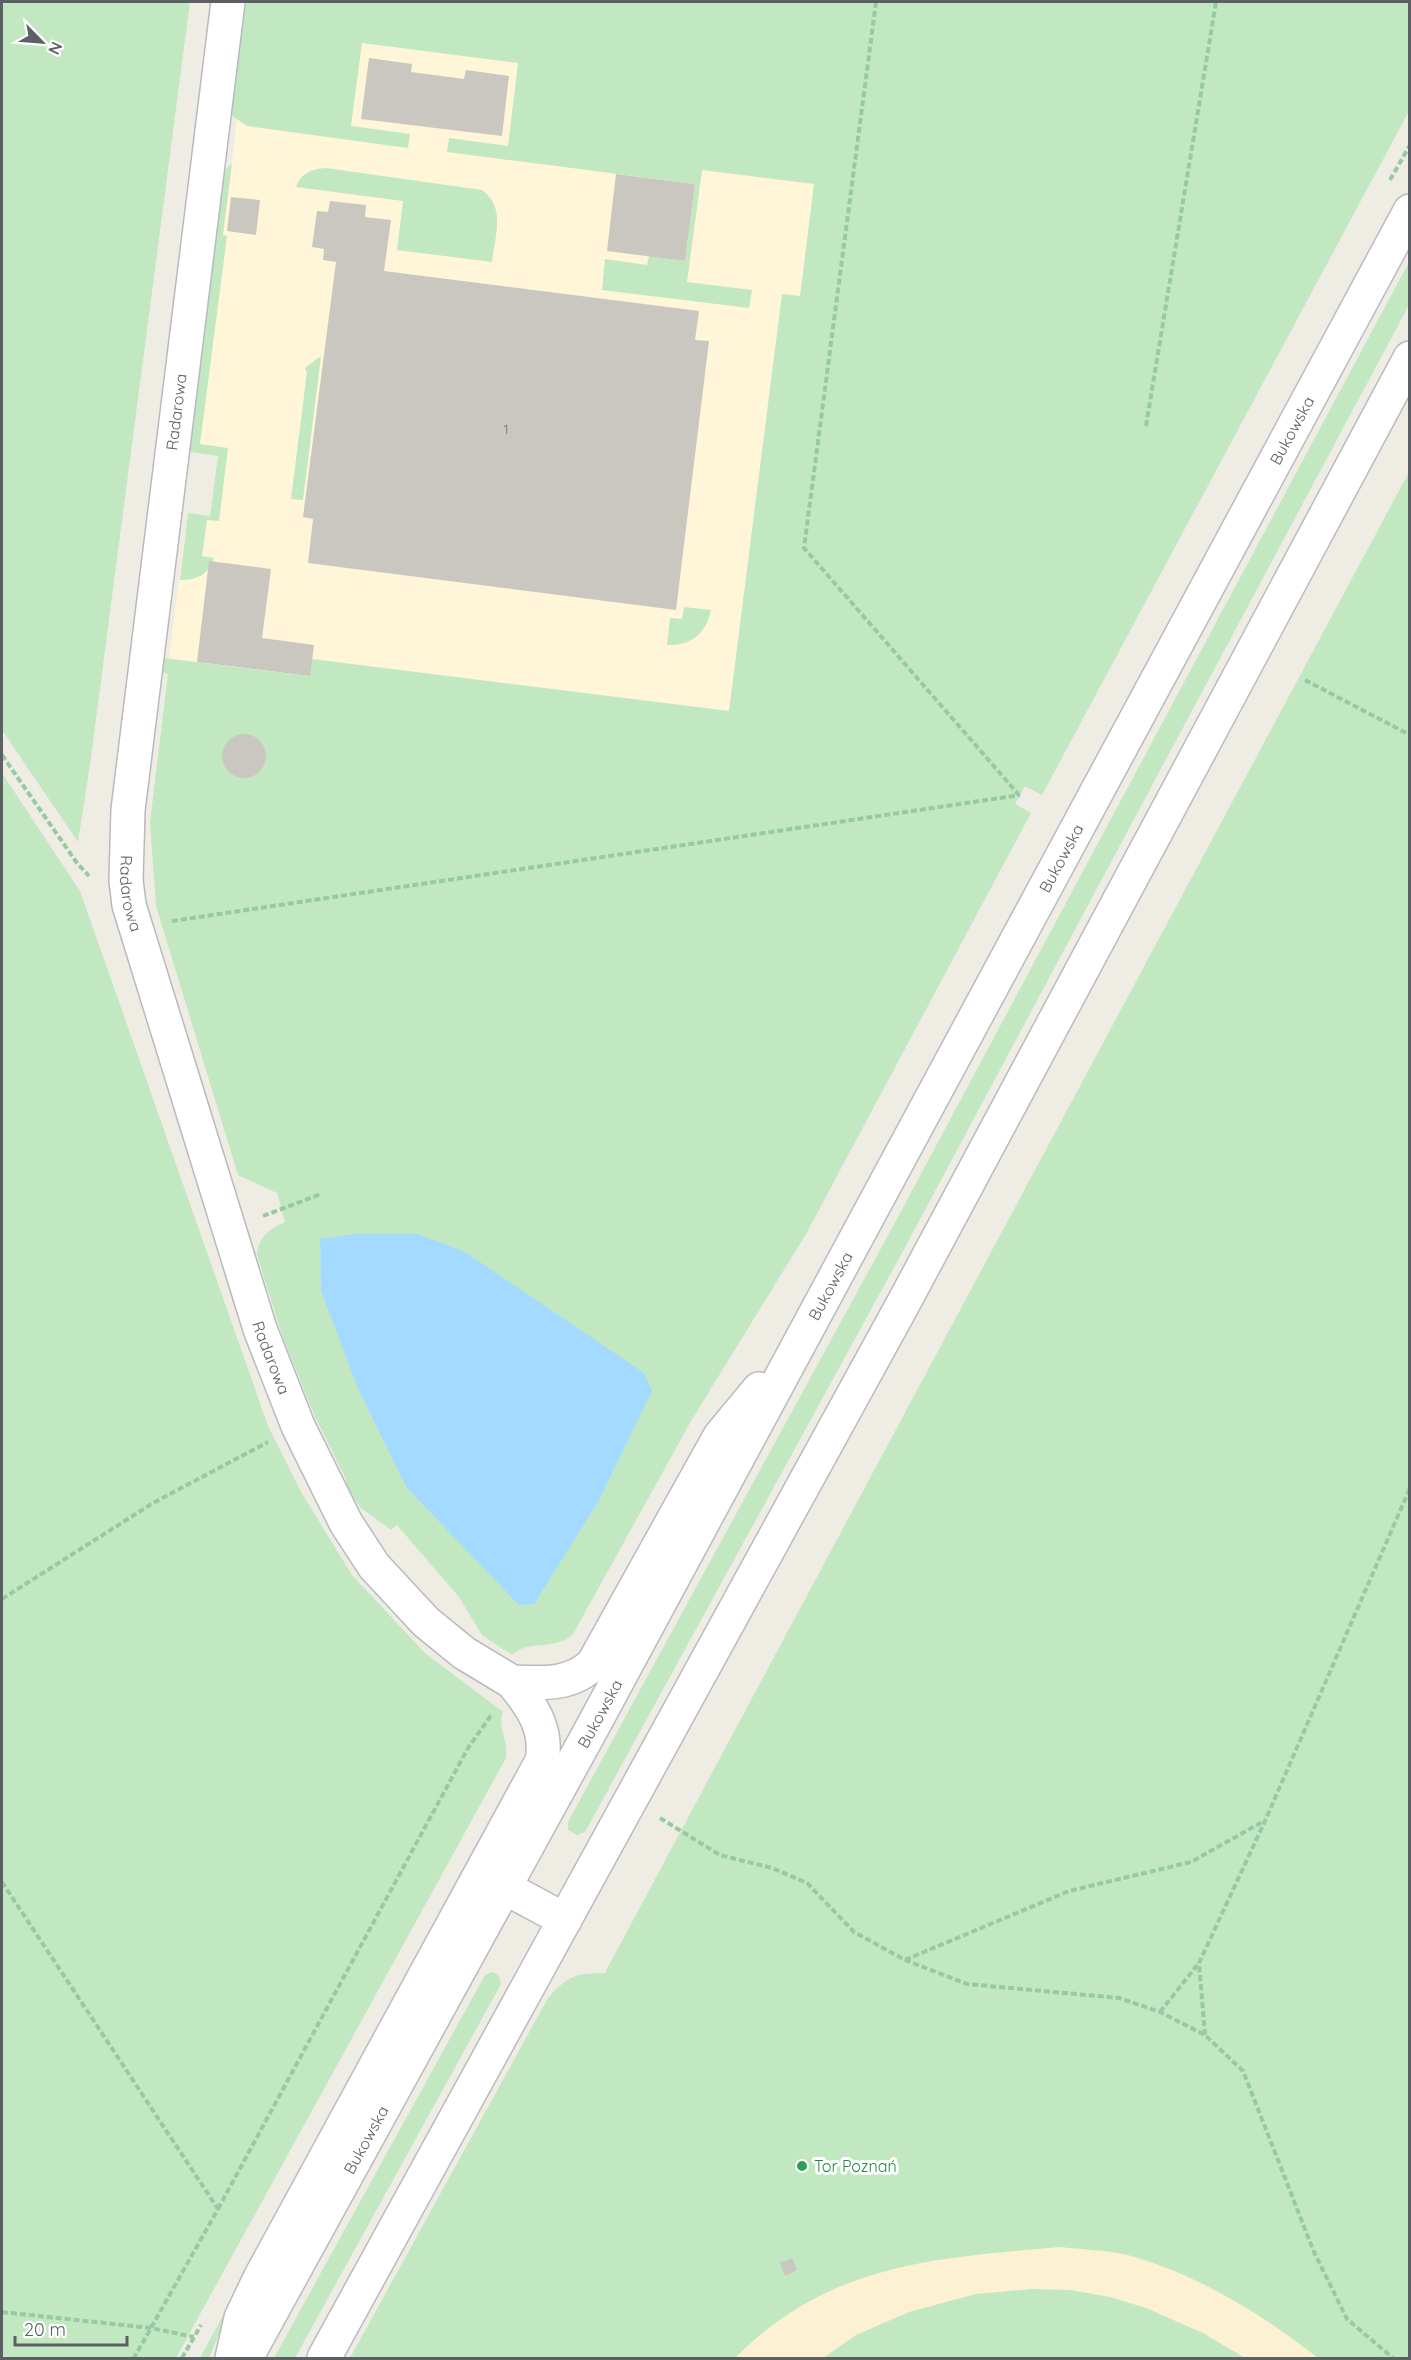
<svg xmlns="http://www.w3.org/2000/svg" width="1411" height="2360" font-family="Quicksand,sans-serif">
  <rect width="100%" height="100%" fill="#efece4"/>
  <path fill="#fff5d9" d="M252,2L860,54L757,749L169,658L188,513L210,516L218,456L195,452Z"/>
  <g fill="#c1e8c0" fill-rule="evenodd">
    <path d="M2,2H190L91,757L78,842L2,730Z"/>
    <path d="M241,2H1409V111L1042,795L1025,786L1015,804L1031,813L806,1234L691,1421L573,1634C556,1651 528,1639 512,1655L482,1635L459,1597L397,1525L391,1530L361,1508L344,1483L346,1479L315,1417L282,1335L257,1255C258,1237 270,1229 285,1222L277,1193L238,1175L156,906L150,822L168,674L160,672L162,658L309,676L312,659L729,711L782,294L800,296L814,184L702,170L687,282L752,290L749,308L602,290L605,259L647,265L649,256L685,261L695,184L447,152L449,138L508,146L518,63L362,43L351,126L410,134L408,148L247,126L231,115L227,104ZM353,1234L379,1235L465,1252L507,1282L436,1516L407,1488L321,1291L320,1239Z"/>
    <path d="M232,163L223,235L227,236L200,444L228,448L219,521L207,520L202,556L214,558C207,575 198,580 180,580L188,513L210,516L218,456L185,451L220,177Z"/>
    <path d="M326,168L482,190C506,207 495,236 492,262L397,250L403,201L296,187C301,173 312,169 326,168Z"/>
    <path d="M1409,262V305L902,1253L585,1832L577,1835L568,1830V1822L884,1243Z"/>
    <path d="M321,356L303,500L291,499L307,372L305,368Z"/>
    <path d="M1409,472V2358H350L548,1998C568,1976 575,1973 605,1973L608,1967Z"/>
    <path d="M684,607L711,610C706,634 691,646 667,645L670,618L682,619Z"/>
    <path d="M2,773L80,891L268,1426L301,1492L352,1575L425,1653L503,1712C497,1724 508,1740 506,1758L176,2358H2Z"/>
    <path d="M492,1972L499,1976L501,1984L295,2358H274L485,1975Z"/>
    <path d="M239,2286L209,2358H200Z"/>
  </g>
  <path fill="#fcf1d3" d="M1060,2247C1085,2250 1114,2250 1138,2258C1203,2278 1265,2316 1318,2358H1245L1203,2333L1146,2308L1110,2297L1071,2290L1032,2289L976,2294L909,2312L856,2335L823,2358H735C829,2263 935,2258 1060,2247Z"/>
  <path fill="#a4daff" d="M353,1234H418L465,1252L644,1373L652,1391L598,1502L534,1604L519,1605L407,1488L359,1391L321,1291L320,1239Z"/>
  <g fill="#cac7c1">
    <path d="M369,58L412,64L411,72L464,79L466,70L509,76L502,136L361,119Z"/>
    <path d="M616,174L695,184L685,261L607,251Z"/>
    <path d="M231,197L260,200L256,235L227,231Z"/>
    <path d="M330,201L366,205L365,217L391,220L384,271L699,311L695,340L709,341L676,610L308,563L313,519L303,517L336,262L323,260L324,249L312,247L317,211L328,212Z"/>
    <path d="M209,561L271,569L262,638L314,645L310,676L197,662Z"/>
    <circle cx="244" cy="756" r="22"/>
    <path d="M792,2258L797,2270L785,2276L780,2263Z"/>
  </g>
  <g fill="none" stroke-linecap="round" stroke-linejoin="round">
    <defs>
      <g id="street">
        <path id="s1" d="M228,2L128,810L126,880L129,905L260,1329L298,1426L346,1523L374,1566L426,1622L464,1653L512,1682"/>
      </g>
      <g id="secondary">
        <path d="M512,1682C542,1683 570,1686 593,1664L720,1436L759,1389"/>
        <path d="M504,1887L565,1920"/>
        <path d="M232,2358L241,2318L260,2278L542,1761C548,1729 532,1706 512,1682"/>
        <path id="s2" d="M246,2358L592,1728L1410,211"/>
        <path d="M324,2358L903,1304L1410,358"/>
      </g>
    </defs>
    <use href="#street" stroke="#b7babf" stroke-width="36"/>
    <use href="#secondary" stroke="#b8bbc1" stroke-width="36"/>
    <g stroke="#98c9a5" stroke-width="4" stroke-dasharray="6 3" stroke-linecap="butt">
      <path d="M876,2L804,548L1019,795"/>
      <path d="M1390,180L1410,145"/>
      <path d="M1146,426L1216,2"/>
      <path d="M1305,680L1410,735"/>
      <path d="M2,755L77,863L89,876"/>
      <path d="M172,921L1020,795"/>
      <path d="M263,1216L321,1194"/>
      <path d="M2,1599L153,1503L268,1442"/>
      <path d="M660,1818L720,1855L772,1868L807,1883L854,1932L905,1960L967,1984L1119,1998L1160,2012L1205,2035L1243,2071L1314,2252L1347,2319L1393,2358"/>
      <path d="M2,1882L218,2209L134,2358"/>
      <path d="M905,1960L1069,1891L1191,1862L1264,1821"/>
      <path d="M1160,2012L1198,1964"/>
      <path d="M1205,2035L1199,1963L1265,1821L1410,1488"/>
      <path d="M218,2209L468,1748L492,1714"/>
      <path d="M2,2312L151,2328L194,2337"/>
      <path d="M182,2358L201,2325"/>
    </g>
    <use href="#street" stroke="#fff" stroke-width="33"/>
    <use href="#secondary" stroke="#fff" stroke-width="33"/>
  </g>
  <circle fill="#2e9e5b" stroke="#fff" stroke-width="2" cx="802" cy="2166" r="6"/>
  <g text-anchor="middle" dominant-baseline="central" stroke-width="6" stroke-linejoin="round" paint-order="stroke">
    <g font-size="14" fill="#787a7c">
      <text x="506" y="429">1</text>
    </g>
    <g font-size="16" fill="#5c6065" stroke="#fff">
      <text transform="translate(176 412) rotate(-83)">Radarowa</text>
      <text stroke="none"><textPath href="#s2" startOffset="2193">Bukowska</textPath></text>
      <text stroke="none"><textPath href="#s2" startOffset="1707">Bukowska</textPath></text>
      <text stroke="none"><textPath href="#s1" startOffset="898">Radarowa</textPath></text>
      <text stroke="none"><textPath href="#s2" startOffset="1221">Bukowska</textPath></text>
      <text stroke="none"><textPath href="#s1" startOffset="1384">Radarowa</textPath></text>
      <text stroke="none"><textPath href="#s2" startOffset="735">Bukowska</textPath></text>
      <text stroke="none"><textPath href="#s2" startOffset="249">Bukowska</textPath></text>
    </g>
    <g font-size="16" fill="#27864d" stroke="#fff" text-anchor="start">
      <text x="814" y="2166">Tor Poznań</text>
    </g>
  </g>
  <rect width="1411" height="2360" fill="none" stroke="#5c6065" stroke-width="6"/>
  <g transform="translate(42 42) rotate(115)" stroke="#ffffff" stroke-width="4.5" paint-order="stroke">
  <path d="M0-4.5L10 22L0 15L-10 22Z" fill="#5c6065"/>
  <text y="-9" font-size="16" font-weight="bold" text-anchor="middle" fill="#5c6065">N</text>
  </g>
  <path d="M15 2336v9h112v-9" fill="none" stroke="#5c6065" stroke-width="3"/>
  <text x="24" y="2336" font-size="18" fill="#5c6065" stroke="#ffffff" stroke-width="4.5" paint-order="stroke">20 m</text>
</svg>
